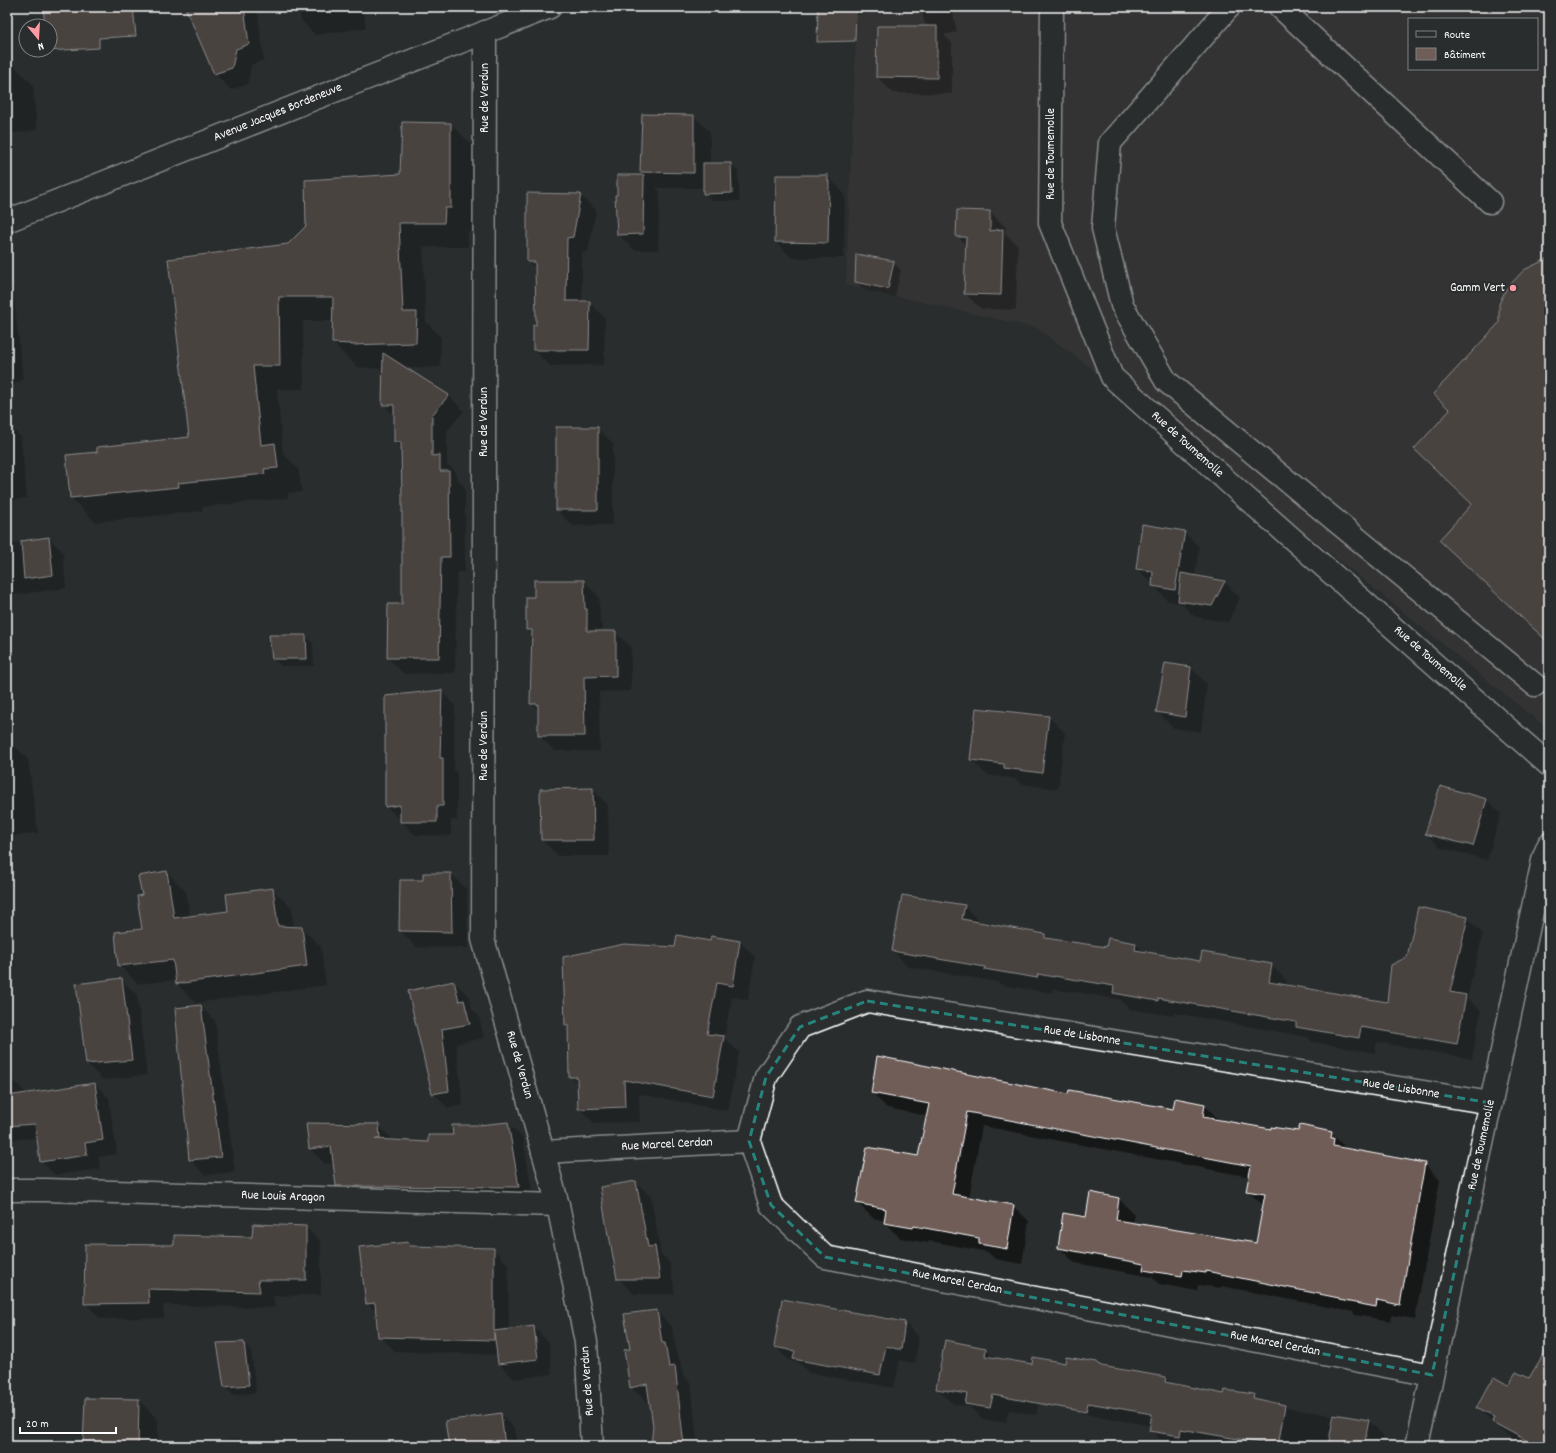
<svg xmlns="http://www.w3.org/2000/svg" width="1556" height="1453" font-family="Dekko,sans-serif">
  <rect width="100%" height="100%" fill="#2a2d2e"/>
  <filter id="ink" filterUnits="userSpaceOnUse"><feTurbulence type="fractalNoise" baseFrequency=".025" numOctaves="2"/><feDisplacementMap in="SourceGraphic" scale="8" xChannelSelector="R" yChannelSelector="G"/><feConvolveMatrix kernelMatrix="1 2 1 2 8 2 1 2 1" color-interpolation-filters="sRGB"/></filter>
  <g filter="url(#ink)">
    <path fill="#3f3b3b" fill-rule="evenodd" d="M1074,7H1549V730L1224,467L1037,328L846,285L857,14L1073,11ZM1409,19H1537V69H1409Z"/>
    <g fill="#0007">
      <path d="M193,7H251L258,14L264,60L251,65L248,84L231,90L215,74L192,21Z"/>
      <path d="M299,7H363L366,28L315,35L301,20Z"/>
      <path d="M821,7H871V12L834,20Z"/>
      <path d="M921,7H952L957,32L944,35L952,43V94L893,93L877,77L929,27L924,22Z"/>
      <path d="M12,64L33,85L37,130L7,134V65Z"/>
      <path d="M694,116L710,132V164H730L738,171L740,201H712L704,194V188H656L660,192L658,250H634L618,234V176H644L641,172Z"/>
      <path d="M451,124L475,148V231H468V247H423L426,322L441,337L440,367L405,368L449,396L464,411L447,431V464L456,472V478L465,487V572H457L455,673L404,674L388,658L403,605L402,449L395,442V416L383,404L384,369L357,367L333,343V321H303L304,389H277L283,453L298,469L302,492L288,493V498L202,507L203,511L95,522L71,498L98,453L190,438L289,245L401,175Z"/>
      <path d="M827,176L843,192L845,198L844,258H792L776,242Z"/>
      <path d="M580,195L596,210L588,252L582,253V302H589L605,318L604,365L550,366L534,350V326H537L536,269L528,261Z"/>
      <path d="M990,212L1006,227L1005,233L1018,246L1016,310L981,309L965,294L967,246L957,237Z"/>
      <path d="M893,262L901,270L895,297L864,290L856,282Z"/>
      <path d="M1549,262V643L1440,540L1473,505L1415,449L1451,411L1500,323Z"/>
      <path d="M7,280L13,286L23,380L7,387Z"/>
      <path d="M7,424L21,437L27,498L7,501Z"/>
      <path d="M557,428H597L613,443V525L573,526L557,510Z"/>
      <path d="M1184,532L1199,547L1195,577L1224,582L1240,598L1228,622L1195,617L1181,603L1168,601L1137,568Z"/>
      <path d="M49,538L63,552L66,588L7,596V544Z"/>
      <path d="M535,581H584L599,597L600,623L602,625V632H615L631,647V691L599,692L600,751H555L539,736V711L531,703L533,635L527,630L535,598Z"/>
      <path d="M306,636L313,644L314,666H281L273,659Z"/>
      <path d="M1166,664L1191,668L1207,684L1201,732L1173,728L1158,712Z"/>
      <path d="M441,691L455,705L454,770L457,773V820H451V836L415,835L386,806Z"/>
      <path d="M1049,717L1065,733L1058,789L1021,784L1016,779L987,775L971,760Z"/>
      <path d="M12,744L28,759L38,833L7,837V745Z"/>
      <path d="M592,789L608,805L609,856H558L542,840L541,790Z"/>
      <path d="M1487,800L1501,814L1487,860L1441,848L1426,834Z"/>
      <path d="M167,872L186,892L190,917L229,912L272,889L292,908L294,928H302L321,947L326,985L196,1003L176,983V980L138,984L119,965L143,930V896Z"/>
      <path d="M451,874L467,890L468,948L416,947L400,931L423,881Z"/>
      <path d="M964,906L980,922V923L1044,934L1049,939L1107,949L1136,944L1144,953L1201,963L1271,965L1287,981L1286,986L1387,1003L1408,957L1468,918L1483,934L1467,998L1481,1011L1472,1059L1377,1042L1375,1053L1312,1042L1307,1037L1174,1013L1173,1016L1130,1009L1121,1000L1069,991V992L1053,989L1052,993L1001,985L998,982L908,967L893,951Z"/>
      <path d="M7,918L10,920L15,967L7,968Z"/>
      <path d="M710,942H740L755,957L748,1000L732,997L724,1038L739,1052L728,1111L639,1094L640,1122L594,1123L579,1108L578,1084L570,1076L569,1027L566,1024L676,948Z"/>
      <path d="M121,979L137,995L147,1075L103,1080L87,1064Z"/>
      <path d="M454,982L469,996L472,1009L479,1016L484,1038L456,1044L463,1105L448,1108L433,1093L409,991Z"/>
      <path d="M7,1002L9,1016H7Z"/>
      <path d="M200,1006L215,1021L235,1172L205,1175L190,1160Z"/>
      <path d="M7,1078H11L25,1092V1094L95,1084L109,1098L117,1154L99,1157L100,1169L55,1175L41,1161L38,1138L7,1140Z"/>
      <path d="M872,1093L1069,1095L1173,1110L1204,1104L1219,1120V1121L1272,1130L1299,1132L1331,1133L1346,1148V1149L1424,1164L1440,1180L1415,1319L1392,1315L1391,1321L1355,1315L1353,1312L1221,1286V1288L1198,1285L1197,1291L1159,1284L1152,1277L1075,1263L1059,1248L1086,1218L1091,1193L1119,1199L1134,1214L1132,1224L1257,1244L1264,1206L1247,1191L1250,1177L982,1126L969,1198L1013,1206L1029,1221L1022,1264L995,1259L988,1252L929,1241L928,1243L900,1238L885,1223V1221L873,1218L857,1203L919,1158L927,1116L887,1108Z"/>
      <path d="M507,1123L523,1138L534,1202L352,1201L337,1186L334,1163L325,1164L310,1149L378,1125L394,1141L429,1143L454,1136L479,1126Z"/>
      <path d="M636,1182L651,1197L661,1254L670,1263L675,1294H634L618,1278L611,1237L609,1235Z"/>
      <path d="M305,1227L321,1242V1295L273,1296L275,1308L163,1305L164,1318L101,1319L85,1303L175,1246L253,1238Z"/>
      <path d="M409,1243L413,1247L493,1249L508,1265L509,1330L533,1327L549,1342L552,1374L514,1379L499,1364L498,1355L395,1351L379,1336L377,1313L367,1303Z"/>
      <path d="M782,1300L905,1323L919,1337L915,1364L900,1360L894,1388L809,1373L799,1363L790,1361L775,1347Z"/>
      <path d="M656,1311L672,1327L677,1356L680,1360L683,1375L691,1383L697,1439L703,1440L709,1446H652L654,1426L651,1402L647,1403L631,1387V1350Z"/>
      <path d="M243,1343L251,1351L256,1393L233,1395L225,1387Z"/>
      <path d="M1549,1347V1446H1525L1507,1436L1477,1408L1509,1387L1530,1380Z"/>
      <path d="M986,1349L995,1358L1044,1380L1036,1415L1009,1410L1006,1423L982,1419L970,1407L953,1404L937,1389Z"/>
      <path d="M1101,1367L1166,1378L1172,1384L1224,1395H1253L1258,1400L1285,1405L1287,1408L1369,1421L1383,1435L1381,1446H1213L1196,1443L1195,1446L1165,1445L1151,1430V1426L1081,1413L1066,1399Z"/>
      <path d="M139,1400L158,1420V1446H84Z"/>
      <path d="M501,1414L515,1429L518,1446H450Z"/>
      <path d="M239,1438L247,1446H185Z"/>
    </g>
    <g fill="#6f5d58" stroke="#fff">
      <path d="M43,7H133L136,36L99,38V48L47,51L50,50V26H45Z"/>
      <path d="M185,7H244L249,44L236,49L232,68L214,74Z"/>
      <path d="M818,7H856L855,41L817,42Z"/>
      <path d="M877,26H937V78L876,77Z"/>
      <path d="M642,114L694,115V173L640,172Z"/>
      <path d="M402,122L451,123V208H445L444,223H399L403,312H417L416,343L351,345V344L332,343L333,297H279L280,366H253L261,445L275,443L278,468L264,469L265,474L178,483L179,487L70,498L66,455L97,452V447L189,437L168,259L288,244L306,226L305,180L400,174Z"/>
      <path d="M703,163H731L732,193L703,194Z"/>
      <path d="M617,175H644L643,234L617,235L615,195H617Z"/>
      <path d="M776,175H828V181H829L828,243L775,242Z"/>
      <path d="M527,193L581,194L573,237L567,238L566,301H590L589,350H533V325H536L535,262H527Z"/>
      <path d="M957,210L990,211V231L1003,229L1001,295L964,294L966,237H956Z"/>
      <path d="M856,254L894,261L888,289L855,282Z"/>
      <path d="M1549,258V643L1439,540L1472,504L1414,449L1450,410L1433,394L1499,323V304L1506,289L1524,270Z"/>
      <path d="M383,353L449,395L432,415V456L440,455V471H449L450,557H441L439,658H387L388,604H402V499L401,442H394V405H382Z"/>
      <rect x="556" y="427" width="42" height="83"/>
      <path d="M1142,524L1185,531L1175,590L1152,586L1153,571L1136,569Z"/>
      <path d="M49,537L53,575L24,579L21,541Z"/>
      <path d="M1181,573L1225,581L1212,606L1178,601Z"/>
      <path d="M534,580H584L585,609H587V631H616V676L584,677L585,736H538V704H530L532,630H526V597H534Z"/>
      <path d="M269,635H306L307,659H272Z"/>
      <path d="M1165,663L1191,667L1185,717L1156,712Z"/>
      <path d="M442,690L440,758H443V806H437V822H400V805L385,807V696Z"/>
      <path d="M976,708L1049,716L1042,773L1004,768V764L970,760Z"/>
      <path d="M1440,786L1487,799L1473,846L1425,834Z"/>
      <path d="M593,788L594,840H541L540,789Z"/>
      <path d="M167,871L174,918L228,911L226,894L273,888L278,926L302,927L307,966L176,984L173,960L118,966L115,932L142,929L137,896L142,895L138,876Z"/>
      <path d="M423,873H451L452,932L399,931L400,880H423Z"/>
      <path d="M902,895L965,905L962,919L1045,934V938L1106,947L1108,938L1136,943L1135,950L1200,961L1202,952L1272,964L1269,982L1387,1002L1391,965L1407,957L1418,907L1468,917L1450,992L1466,995L1457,1044L1361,1027L1359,1038L1296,1027V1022L1158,998V1001L1113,993L1114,986L1054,976V977L1038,974L1037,978L984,969L985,967L892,951Z"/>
      <path d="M677,935L710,941L711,936L740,941L733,986L717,983L707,1034L724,1036L713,1096L624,1080L625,1107L578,1109L577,1077H569L568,1025H565L563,957L624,944L675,947Z"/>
      <path d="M122,978L132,1060L86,1064L76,984Z"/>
      <path d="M454,981L459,1001L464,1000L470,1024L442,1029L449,1091L432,1094L408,991Z"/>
      <path d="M201,1005L221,1157L189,1160L175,1008Z"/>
      <path d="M877,1056L1068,1094L1069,1090L1173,1109L1175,1098L1205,1104L1203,1117L1271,1129V1127L1298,1131L1300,1125L1332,1132L1331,1138H1334L1333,1146L1425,1163L1400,1305L1377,1300L1376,1307L1339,1300V1298L1206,1271V1273L1183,1270L1182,1276L1143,1270L1144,1264L1058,1248L1063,1213L1086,1217L1090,1192L1119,1198L1116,1220L1256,1243L1265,1194L1246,1191L1251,1166L967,1112L952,1194L1014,1205L1007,1249L979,1244V1238L914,1226L913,1228L884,1223L886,1209L856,1203L867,1147L918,1156L929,1104L871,1093Z"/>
      <path d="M95,1083L103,1140L85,1143L87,1155L40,1162L35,1124L7,1126V1096Z"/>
      <path d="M508,1122L519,1187L336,1186L331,1146L309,1149L306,1123L379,1124L380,1139H375L428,1142V1135H453L452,1125H479Z"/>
      <path d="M636,1181L648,1247L655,1246L660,1279H617L609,1235H608L600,1187Z"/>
      <path d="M253,1224L306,1226V1280H258L260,1292L148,1289L149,1303L84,1304L85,1244L174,1245V1235L252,1237Z"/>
      <path d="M409,1242L410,1246L494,1248V1331L534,1326L538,1359L498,1364L494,1332V1340L378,1337L375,1303L366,1304L359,1247Z"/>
      <path d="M782,1299L905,1322L901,1350L886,1346L880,1375L793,1359L795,1351L774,1347Z"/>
      <path d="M657,1310L662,1343H665L669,1367L675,1366L684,1446H651L653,1426L647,1384L630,1388L624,1350L630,1349L624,1314Z"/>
      <path d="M945,1340L986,1348L985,1356L1032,1364L1033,1357L1065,1363L1066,1357L1097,1362L1101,1366L1166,1377L1165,1382L1224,1394L1225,1390L1254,1394L1253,1398L1285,1405L1278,1446L1181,1429L1180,1436L1149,1431L1152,1414L1088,1403L1086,1412L993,1395L990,1408L965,1404L967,1394L936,1389Z"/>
      <path d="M244,1342L249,1385L224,1387L217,1343Z"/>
      <path d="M1549,1345V1446H1537L1492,1422L1494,1417L1476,1408L1494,1377L1508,1385L1516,1372L1529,1378Z"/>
      <path d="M85,1398L139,1399L138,1446H83Z"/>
      <path d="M501,1413L505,1446H449L445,1421Z"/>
      <path d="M1334,1414L1369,1420L1364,1446H1328Z"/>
    </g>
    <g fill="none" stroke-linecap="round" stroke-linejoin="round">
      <defs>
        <g id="minor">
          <path d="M1052,7L1050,223L1112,377L1236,489L1549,765"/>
          <path d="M1229,7L1110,143L1103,228L1122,305L1166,381L1535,685"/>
          <path d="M1280,7L1490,202"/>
          <path d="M485,32L483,939L558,1205L586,1342L592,1446"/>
          <path d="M749,1141L766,1077L800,1027L867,1001L1491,1103"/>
          <path d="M543,1152L749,1141L771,1205L825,1257L1432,1375"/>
          <path d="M7,1190H45L558,1205"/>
          <path d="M1417,1446L1544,856L1549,844"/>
        </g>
        <path id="major" d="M7,221L306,102L550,7"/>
      </defs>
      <use href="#minor" stroke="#fff" stroke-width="25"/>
      <use href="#major" stroke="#fff" stroke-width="25"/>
      <use href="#minor" stroke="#2a2d2e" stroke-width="22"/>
      <use href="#major" stroke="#2a2d2e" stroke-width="22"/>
    </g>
  </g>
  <path d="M0 0H1556V1453H0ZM867,1001L1491,1103L1432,1375L825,1257L771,1205L749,1141L766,1077L800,1027Z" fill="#2a2d2e" fill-opacity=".55" fill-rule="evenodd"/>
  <path fill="none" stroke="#27847c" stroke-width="3" stroke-dasharray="8 5" stroke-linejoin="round" d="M867,1001L1491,1103L1432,1375L825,1257L771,1205L749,1141L766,1077L800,1027Z"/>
  <circle fill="#ff9aa2" stroke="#2a2d2e" stroke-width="1.5" cx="1513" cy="288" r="4"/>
  <g text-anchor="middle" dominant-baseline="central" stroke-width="4" stroke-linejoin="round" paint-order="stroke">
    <g font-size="13" fill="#fff" stroke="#2a2d2e">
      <text transform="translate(485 98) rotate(-90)">Rue de Verdun</text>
      <text transform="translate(278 113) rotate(-22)">Avenue Jacques Bordeneuve</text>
      <text transform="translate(1051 154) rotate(-90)">Rue de Toumemolle</text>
      <text transform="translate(484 422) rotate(-90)">Rue de Verdun</text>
      <text transform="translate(1187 445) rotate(42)">Rue de Toumemolle</text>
      <text transform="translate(1430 659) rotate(41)">Rue de Toumemolle</text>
      <text transform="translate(484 746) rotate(-90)">Rue de Verdun</text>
      <text transform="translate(1082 1036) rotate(9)">Rue de Lisbonne</text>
      <text transform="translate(519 1065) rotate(74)">Rue de Verdun</text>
      <text transform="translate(1401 1089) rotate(9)">Rue de Lisbonne</text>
      <text transform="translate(667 1145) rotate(-3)">Rue Marcel Cerdan</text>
      <text transform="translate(1482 1145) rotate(-78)">Rue de Toumemolle</text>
      <text transform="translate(283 1197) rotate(2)">Rue Louis Aragon</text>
      <text transform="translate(957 1282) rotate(11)">Rue Marcel Cerdan</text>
      <text transform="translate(1275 1344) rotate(11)">Rue Marcel Cerdan</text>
      <text transform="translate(588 1381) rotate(-94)">Rue de Verdun</text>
    </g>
    <g font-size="13" fill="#fff" stroke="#2a2d2e" text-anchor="end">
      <text x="1505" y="288">Gamm Vert</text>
    </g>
  </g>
  <rect width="1556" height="1453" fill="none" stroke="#2a2d2e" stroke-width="24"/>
  <rect x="12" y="12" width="1532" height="1429" fill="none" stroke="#fff" stroke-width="1.5" filter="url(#ink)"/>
  <rect x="1408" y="18" width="130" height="52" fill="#2a2d2e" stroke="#7f8182"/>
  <rect x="1416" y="31" width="20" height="6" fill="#2a2d2e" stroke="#7f8182"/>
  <text x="1444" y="38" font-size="12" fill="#ffffff">Route</text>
  <rect x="1416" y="48" width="20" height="12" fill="#6f5d58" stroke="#7f8182"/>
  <text x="1444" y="58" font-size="12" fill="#ffffff">Bâtiment</text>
  <g transform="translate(38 38) rotate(162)"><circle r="19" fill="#2a2d2e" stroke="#7f8182"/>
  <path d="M0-3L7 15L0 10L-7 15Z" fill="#ff9aa2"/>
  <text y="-6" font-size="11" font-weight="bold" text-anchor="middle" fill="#ffffff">N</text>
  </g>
  <path d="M20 1427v6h96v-6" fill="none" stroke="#ffffff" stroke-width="2"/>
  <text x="26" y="1427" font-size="12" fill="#ffffff" stroke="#2a2d2e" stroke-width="3" paint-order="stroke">20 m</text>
</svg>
